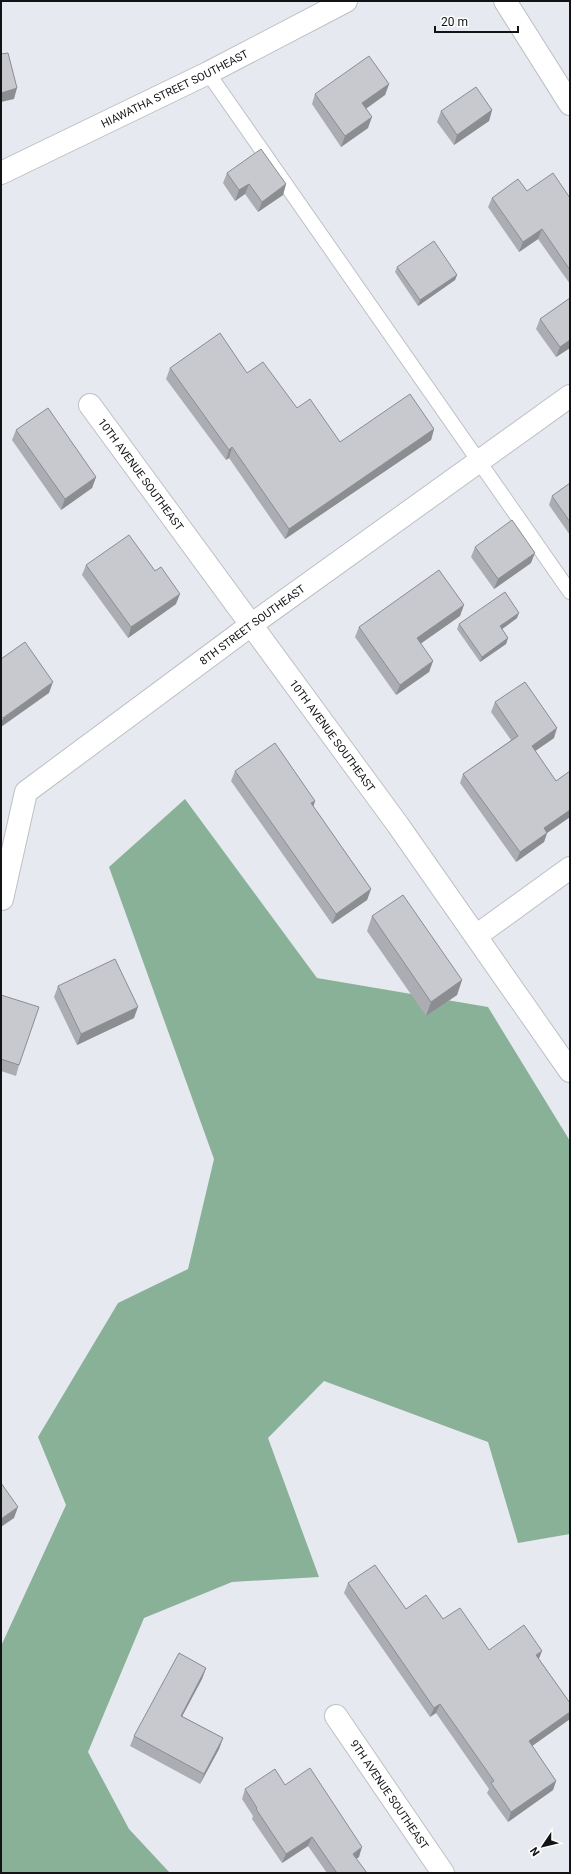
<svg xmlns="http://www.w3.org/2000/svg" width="571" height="1874" font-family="Roboto,sans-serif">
  <rect width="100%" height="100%" fill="#e7e9f0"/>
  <path fill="#89b198" d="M185,799L317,978L488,1007L570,1141V1534L518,1543L488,1442L324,1381L268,1438L319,1577L232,1582L144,1618L88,1752L129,1829L170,1873H1V1646L66,1505L38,1437L118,1303L188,1269L214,1159L109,867Z"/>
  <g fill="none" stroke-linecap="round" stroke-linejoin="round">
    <defs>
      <path id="service" d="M208,73L570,592"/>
      <g id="minor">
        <path id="s1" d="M90,405L398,825L570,1071"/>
        <path id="s2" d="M2,899L26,792L251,625L570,396"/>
        <path d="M476,936L570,868"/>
        <path id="s3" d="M336,1716L443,1873"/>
      </g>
      <g id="tertiary">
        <path d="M505,1L570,104"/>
        <path id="s4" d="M1,173L208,73L346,1"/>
      </g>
    </defs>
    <use href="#service" stroke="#bdc0c6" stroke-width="16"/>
    <use href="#minor" stroke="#bdc0c6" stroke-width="24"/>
    <use href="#tertiary" stroke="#bdc0c6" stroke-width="24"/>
    <use href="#service" stroke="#fff" stroke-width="14"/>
    <use href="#minor" stroke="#fff" stroke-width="22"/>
    <use href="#tertiary" stroke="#fff" stroke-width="22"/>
  </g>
  <g fill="#abadb2">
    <path d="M389,84L385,95L366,109L368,128L341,147L312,104L315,94Z"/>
    <path d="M492,110L489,121L454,145L437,122L441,111Z"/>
    <path d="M227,173L286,184L283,195L258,212L245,194L235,201L223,183Z"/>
    <path d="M527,191L570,198V284L538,239L519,252L488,207L492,198Z"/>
    <path d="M397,267L457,275L455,280L418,306L395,272Z"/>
    <path d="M570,298V348L556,357L536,329L540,319Z"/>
    <path d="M170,368L247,373L340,442L434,429L431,440L285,539L229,458L226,460L166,379Z"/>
    <path d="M16,430L96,477L92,488L61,510L12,440Z"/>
    <path d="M570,483V535L549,505L552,496Z"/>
    <path d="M475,547L531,563L494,589L471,557Z"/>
    <path d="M86,565L155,571L176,604L128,638L82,575Z"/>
    <path d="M460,616L420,644L433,661L429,672L396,695L355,637L359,627Z"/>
    <path d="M517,618L502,629L508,638L506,644L480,662L457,629L459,624Z"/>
    <path d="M495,702L554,738L535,751L556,781L570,771V817L547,833L544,842L516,862L460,783L463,774L511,740L491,712Z"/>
    <path d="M235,771L315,801L313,806L371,889L367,900L332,924L231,781Z"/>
    <path d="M372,916L462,980L457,995L426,1016L367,931Z"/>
    <path d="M58,986L134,1018L77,1045L54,997Z"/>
    <path d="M1,995L19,1065L16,1076L1,1071Z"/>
    <path d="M348,1583L406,1609L443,1619L489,1650L539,1659L570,1703V1719L532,1746L556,1781L553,1790L508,1822L487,1793L489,1789L436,1713L430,1717L344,1593Z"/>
    <path d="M206,1668L202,1679L182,1716L223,1738L219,1749L200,1784L130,1746L134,1736Z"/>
    <path d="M285,1785L359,1857L356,1859L367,1873H327L308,1846L282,1863L252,1819L253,1816L242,1799L245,1789Z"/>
  </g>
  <g fill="#8b8d91">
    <path d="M389,84L385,95L358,114L362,103Z"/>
    <path d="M17,88L14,99L1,102V93Z"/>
    <path d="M492,110L489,121L454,145L457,135Z"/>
    <path d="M372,117L368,128L341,147L345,136Z"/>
    <path d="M249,184L245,194L235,201L239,190Z"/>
    <path d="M286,184L283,195L258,212L262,202Z"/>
    <path d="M542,229L538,239L519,252L523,242Z"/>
    <path d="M457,275L455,280L418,306L420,300Z"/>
    <path d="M570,340V348L556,357L560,347Z"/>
    <path d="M434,429L431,440L285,539L289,529Z"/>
    <path d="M232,447L229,458L226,460L229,450Z"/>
    <path d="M96,477L92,488L61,510L65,499Z"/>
    <path d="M535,553L531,563L494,589L498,579Z"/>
    <path d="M180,594L176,604L128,638L131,627Z"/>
    <path d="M464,605L460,616L413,649L417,638Z"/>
    <path d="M519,613L517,618L498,632L500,626Z"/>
    <path d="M508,638L506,644L480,662L482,657Z"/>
    <path d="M433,661L429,672L396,695L400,685Z"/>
    <path d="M53,682L49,693L1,727V722L3,718Z"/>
    <path d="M557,728L554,738L528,756L532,746Z"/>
    <path d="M315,801L312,811L311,803Z"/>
    <path d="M570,810V817L547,833L544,842L516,862L520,852L544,828Z"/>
    <path d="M371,889L367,900L332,924L336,914Z"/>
    <path d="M462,980L457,995L426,1016L431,1002Z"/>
    <path d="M138,1007L134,1018L77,1045L81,1034Z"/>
    <path d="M18,1507L14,1518L1,1527V1519Z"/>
    <path d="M542,1651L538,1661L536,1655Z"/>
    <path d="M206,1668L202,1679L177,1726L181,1716Z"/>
    <path d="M440,1704L436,1713L430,1717L434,1708Z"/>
    <path d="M570,1712V1719L525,1751L529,1741Z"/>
    <path d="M223,1738L219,1749L200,1784L204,1774Z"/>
    <path d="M556,1781L553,1790L508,1822L511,1812Z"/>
    <path d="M312,1837L308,1846L282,1863L286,1854Z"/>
    <path d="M362,1847L359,1857L350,1863L353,1854Z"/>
  </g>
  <g fill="#c7c9cf" stroke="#8b8d91">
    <path d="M8,53L17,88L1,93V54Z"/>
    <path d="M369,56L389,84L362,103L372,117L345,136L315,94Z"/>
    <path d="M476,87L492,110L457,135L441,111Z"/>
    <path d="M261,149L286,184L262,202L249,184L239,190L227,173Z"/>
    <path d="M553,173L570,198V270L542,229L523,242L492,198L518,179L527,191Z"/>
    <path d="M434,241L457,275L420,300L397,267Z"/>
    <path d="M570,298V340L560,347L540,319Z"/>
    <path d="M220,333L247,373L263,362L297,408L310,399L340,442L410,394L434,429L289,529L232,447L229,450L170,368Z"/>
    <path d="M48,408L96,477L65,499L16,430Z"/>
    <path d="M570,483V522L552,496Z"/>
    <path d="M512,520L535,553L498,579L475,547Z"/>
    <path d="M129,535L155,571L161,567L180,594L131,627L86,565Z"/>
    <path d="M439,570L464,605L417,638L433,661L400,685L359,627Z"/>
    <path d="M505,592L519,613L500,626L508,638L482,657L459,624Z"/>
    <path d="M25,642L53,682L3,718L1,716V659Z"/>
    <path d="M525,682L557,728L532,746L556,781L570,771V810L544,828L547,833L520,852L463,774L518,736L495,702Z"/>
    <path d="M275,743L315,801L311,803L371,889L336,914L235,771Z"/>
    <path d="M403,895L462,980L431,1002L372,916Z"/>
    <path d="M115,959L138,1007L81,1034L58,986Z"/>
    <path d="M1,995L39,1007L19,1065L1,1059Z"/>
    <path d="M1,1483L18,1507L1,1519Z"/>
    <path d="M375,1565L406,1609L426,1595L443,1619L460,1608L489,1650L524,1625L542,1651L536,1655L570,1703V1712L529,1741L556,1781L511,1812L491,1783L494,1781L440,1704L434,1708L348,1583Z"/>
    <path d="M179,1653L206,1668L181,1716L223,1738L204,1774L134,1736Z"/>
    <path d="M310,1768L362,1847L353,1854L367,1873H337L312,1837L286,1854L256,1809L257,1808L245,1789L275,1769L285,1785Z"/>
  </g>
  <g text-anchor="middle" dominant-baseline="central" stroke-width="3" stroke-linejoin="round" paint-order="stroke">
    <g font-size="11" fill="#121315" stroke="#fff">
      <text stroke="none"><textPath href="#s4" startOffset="193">HIAWATHA STREET SOUTHEAST</textPath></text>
      <text stroke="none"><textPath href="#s1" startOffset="86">10TH AVENUE SOUTHEAST</textPath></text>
      <text stroke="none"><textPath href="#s2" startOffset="391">8TH STREET SOUTHEAST</textPath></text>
      <text stroke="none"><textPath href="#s1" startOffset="410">10TH AVENUE SOUTHEAST</textPath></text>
      <text stroke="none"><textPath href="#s3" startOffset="95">9TH AVENUE SOUTHEAST</textPath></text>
    </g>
  </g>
  <rect width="571" height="1874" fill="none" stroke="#121315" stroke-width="4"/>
  <g transform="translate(543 1846) rotate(235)" stroke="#ffffff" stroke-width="3" paint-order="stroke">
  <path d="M0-3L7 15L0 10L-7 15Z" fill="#121315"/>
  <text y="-6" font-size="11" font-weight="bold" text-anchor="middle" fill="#121315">N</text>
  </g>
  <path d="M435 26v6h83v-6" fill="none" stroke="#121315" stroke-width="2"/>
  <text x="441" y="26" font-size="12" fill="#121315" stroke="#ffffff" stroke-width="3" paint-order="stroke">20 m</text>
</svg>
